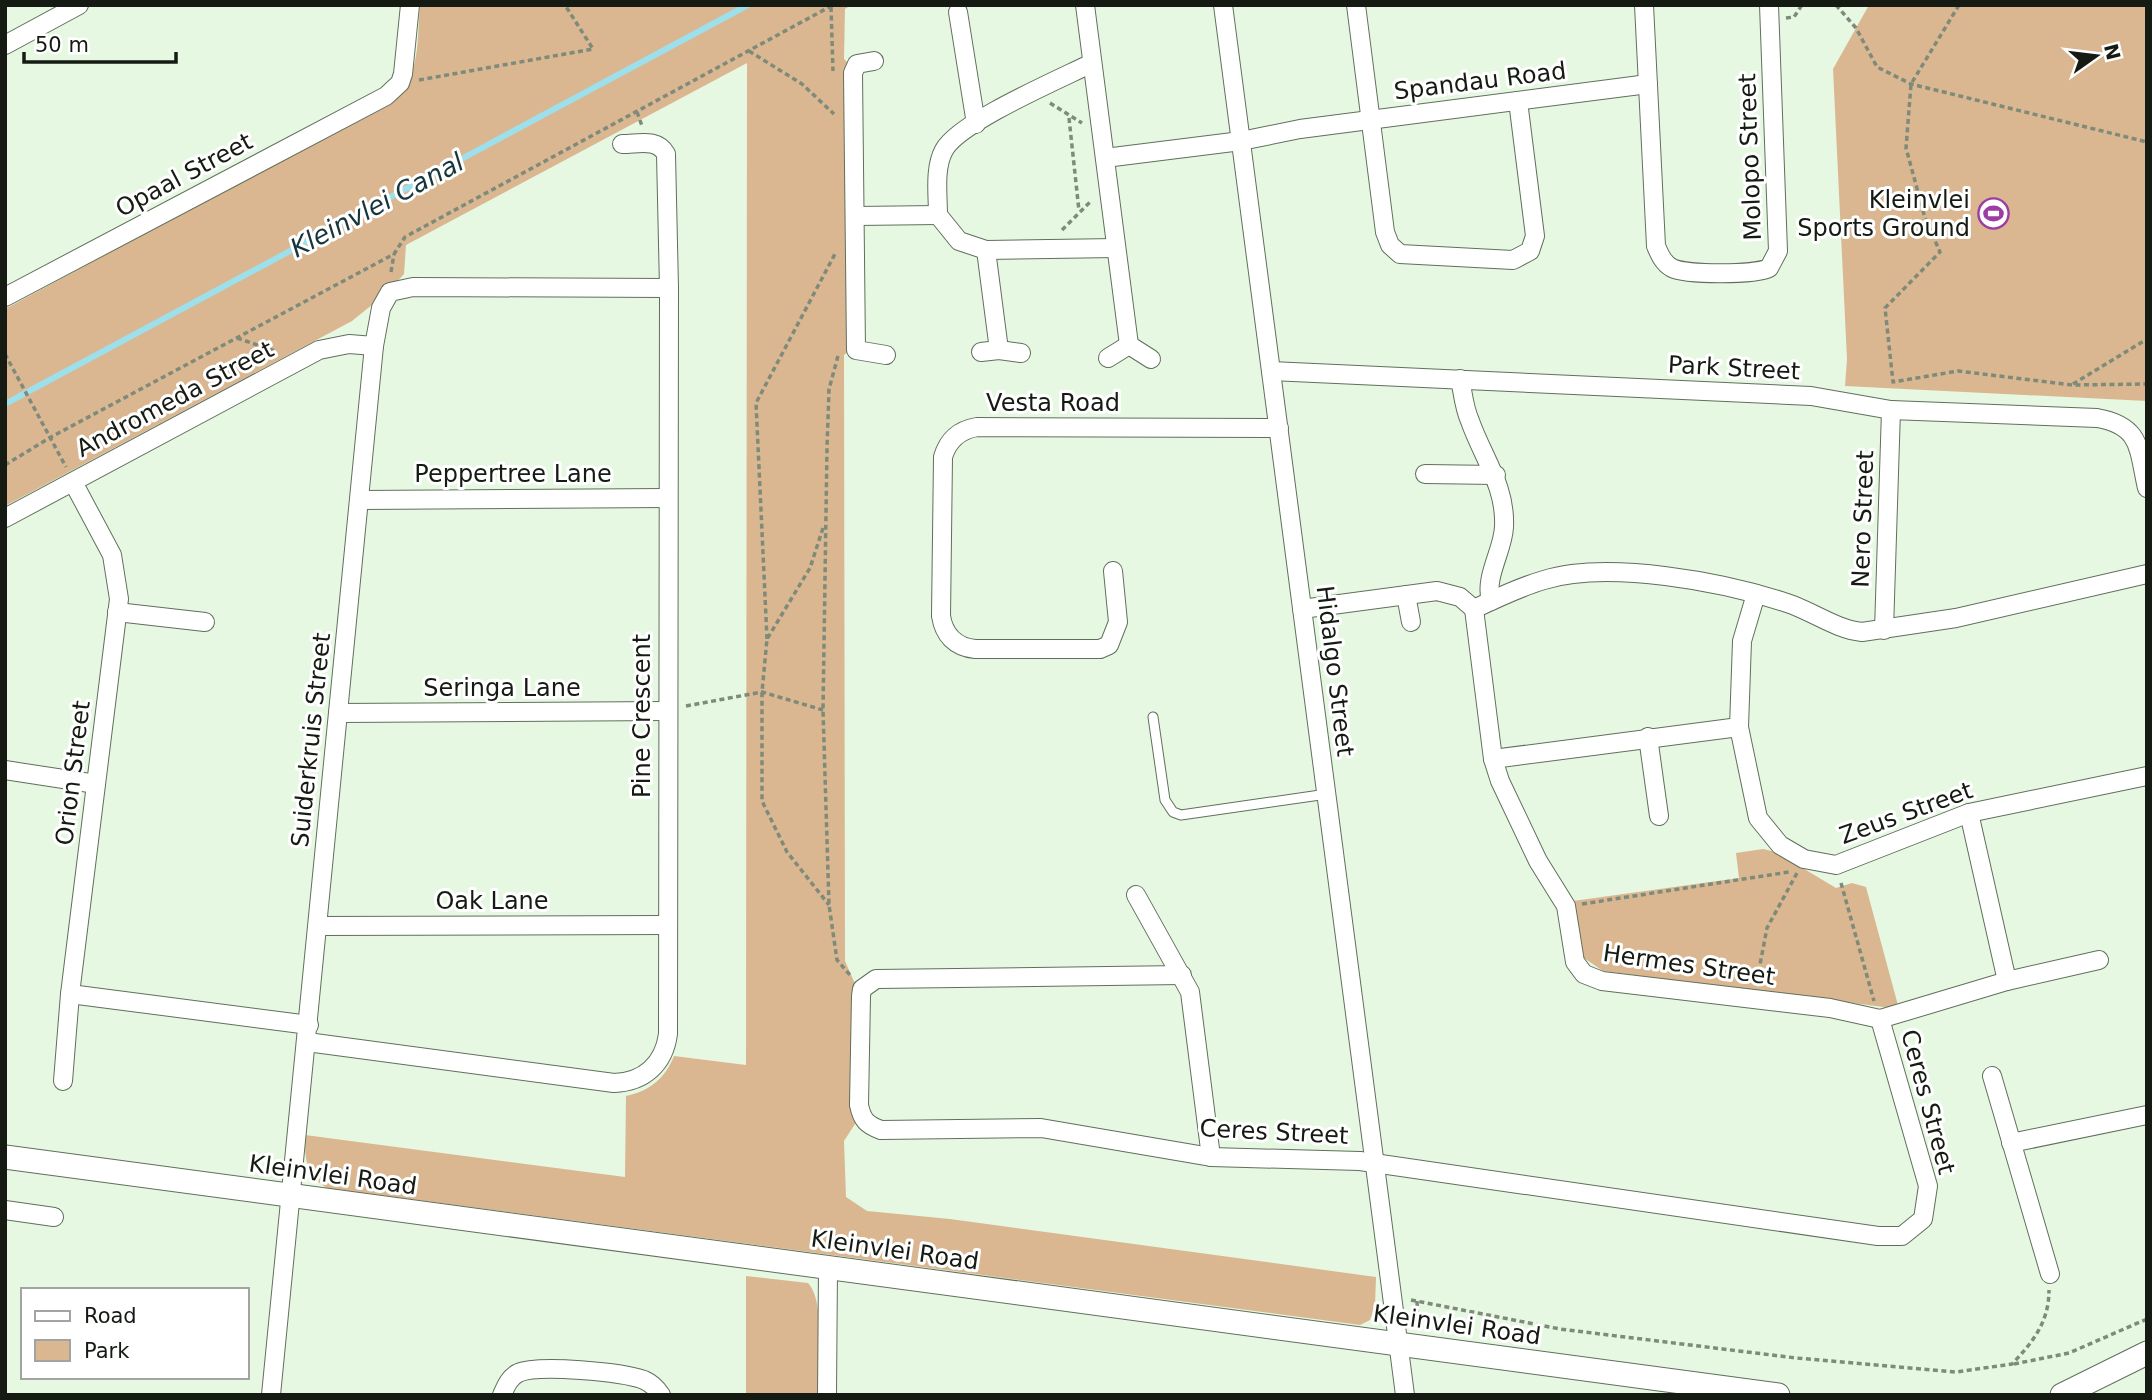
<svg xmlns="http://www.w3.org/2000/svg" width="2152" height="1400" font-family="'DejaVu Sans',sans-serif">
  <rect width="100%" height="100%" fill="#e6f8e1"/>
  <g fill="#dab791">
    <path d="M420,5H851L845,9L844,59L848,63L849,351L844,355L845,961L856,986L852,1007L855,1124L844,1141L846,1197L867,1211L950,1219L1376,1277L1375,1306L1370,1320L1360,1325L327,1188C305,1175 305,1158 305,1135L625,1177L626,1096C649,1091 665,1079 674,1056L746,1065L747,63L406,245L404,274L388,292L352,321L5,506V309L393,100C421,79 417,37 420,5Z"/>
    <path d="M1869,5H2147V401L1845,386L1847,359L1833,69Z"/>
    <path d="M1763,849L1776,852L1836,888L1852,883L1866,887L1899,1009L1603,971L1584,958L1573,901L1739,878L1736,853Z"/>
    <path d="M746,1276L808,1283C826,1302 818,1367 818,1395H746Z"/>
  </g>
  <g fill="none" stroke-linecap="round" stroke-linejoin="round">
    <path stroke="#9ddfea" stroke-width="6" d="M5,404L748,5"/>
    <defs>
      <path id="service" d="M1153,717L1165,800L1173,812L1181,815L1327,794"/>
      <g id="minor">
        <path d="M1085,5L1129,345"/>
        <path d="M1223,5L1405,1395"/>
        <path d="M1356,5L1385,232L1390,245L1400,254L1513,260L1530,251L1535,236L1518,101"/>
        <path d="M1644,5L1656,246C1660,255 1663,263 1672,268C1686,275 1755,275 1769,268L1778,251L1769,5"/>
        <path d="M958,12L976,124"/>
        <path d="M5,45L79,5"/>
        <path d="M874,61L857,64L853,73L856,350L886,355"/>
        <path d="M1092,63C1060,79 959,122 944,150C934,168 938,195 938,215L959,241L986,250L1116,248"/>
        <path d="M622,144C639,144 657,138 666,154L669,288"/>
        <path d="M1105,158L1241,141L1300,129L1648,84"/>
        <path d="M856,216L938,215"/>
        <path d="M986,250L999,350"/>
        <path d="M5,297L386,96L400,83L403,74L410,5"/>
        <path d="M981,352L999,350L1021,353"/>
        <path d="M1108,358L1129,345L1151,359"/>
        <path d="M1271,371L1811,396L1891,410L2097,418C2142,426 2138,449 2147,488"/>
        <path d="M1460,379C1463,393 1464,408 1470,421C1483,458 1506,486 1504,527C1503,551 1484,577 1491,601"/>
        <path d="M1425,474L1496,475"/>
        <path d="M360,500L667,498"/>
        <path d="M5,518L319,350L349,344L374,346"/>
        <path d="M1113,571L1118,622L1109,645L1100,649H975C955,647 944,635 941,616L943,457C948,440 959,430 977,427L1279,428"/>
        <path d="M1756,594L1742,641L1739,727L1758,818L1780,845L1804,859L1836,865L1969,813L2147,776"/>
        <path d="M1406,595L1411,622"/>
        <path d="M1302,609L1437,591L1460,597L1474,609"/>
        <path d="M1474,609L1493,759L1500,781L1538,861L1566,906L1575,962L1584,974L1602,981L1830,1008L1880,1019L2007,981L2099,960"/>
        <path d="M1474,609C1497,598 1520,587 1544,580C1608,560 1724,582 1787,603C1812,611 1835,629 1862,632L1956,618L2147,574"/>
        <path d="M117,612L205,622"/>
        <path d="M1884,630L1891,410"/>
        <path d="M338,713L667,711"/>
        <path d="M1648,737L1659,816"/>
        <path d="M1493,759L1739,727"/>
        <path d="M5,770L96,784"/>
        <path d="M1969,813L2007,981"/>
        <path d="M1136,895L1190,992L1211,1157"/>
        <path d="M318,926L666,925"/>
        <path d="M1182,975L876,979L862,989L861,996L859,1105C862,1120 867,1125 881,1130L1041,1128L1211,1157L1360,1161L1878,1236H1902L1923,1219L1928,1186L1880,1019"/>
        <path d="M70,994L309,1025"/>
        <path d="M1992,1076L2050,1274"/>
        <path d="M63,1081L70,994L119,599L112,555L73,482"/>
        <path d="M2011,1143L2147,1115"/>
        <path d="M5,1210L54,1217"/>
        <path d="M271,1395L374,346L381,308L390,292L413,287L669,288L668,1034C664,1064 644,1082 614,1083L307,1042"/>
        <path d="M502,1395C506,1386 509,1378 518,1373C538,1364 623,1372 644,1380C651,1383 657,1389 661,1395"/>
        <path d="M827,1395L828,1268"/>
      </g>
      <g id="tertiary">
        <path d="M5,1157L1778,1395"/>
        <path d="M2062,1395L2147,1353"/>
      </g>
    </defs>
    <use href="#service" stroke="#606f5c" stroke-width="11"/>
    <use href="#minor" stroke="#606f5c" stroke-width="20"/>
    <use href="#tertiary" stroke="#606f5c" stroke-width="25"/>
    <g stroke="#7e8a7a" stroke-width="3.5" stroke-dasharray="5 3.5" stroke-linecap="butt">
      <path d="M1836,5L1856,28L1877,67L1911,84L2147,142"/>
      <path d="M1959,5L1911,84L1906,148L1925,218L1940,252L1885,308L1893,382L1958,371L2072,385L2147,384"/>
      <path d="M831,7L833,71"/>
      <path d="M1786,18L1794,17L1802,5"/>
      <path d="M749,51L802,84L834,114"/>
      <path d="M419,80L593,49L565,5"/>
      <path d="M1050,103L1082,123"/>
      <path d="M637,112L642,126"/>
      <path d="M1069,118L1079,211"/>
      <path d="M1062,230L1091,201"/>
      <path d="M391,272L394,254"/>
      <path d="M237,338L275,351"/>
      <path d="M5,354L66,467"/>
      <path d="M838,356L829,389L827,448L823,710L829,905L837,960L850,975"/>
      <path d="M2073,384L2147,339"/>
      <path d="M5,465L51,437L394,254L405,237L833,5"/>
      <path d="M823,528L810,568L767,639L762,692V801L787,852L829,905"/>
      <path d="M767,639L756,403L836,252"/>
      <path d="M686,706L762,692L823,710"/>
      <path d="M1841,883L1874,1001"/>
      <path d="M1582,904L1789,872"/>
      <path d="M1757,980L1767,928L1797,873"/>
      <path d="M1411,1300L1560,1329L1796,1358L1956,1372L2012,1364C2033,1342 2049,1322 2049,1290"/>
      <path d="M1417,1301L1418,1327"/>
      <path d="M2014,1364L2069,1353L2147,1319"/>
    </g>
    <use href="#service" stroke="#fff" stroke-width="9"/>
    <use href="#minor" stroke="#fff" stroke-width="18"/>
    <use href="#tertiary" stroke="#fff" stroke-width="23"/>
  </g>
  <defs>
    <symbol id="stadium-ring" viewBox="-11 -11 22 22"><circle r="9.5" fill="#fff" stroke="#9c3ca4" stroke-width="1.5"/><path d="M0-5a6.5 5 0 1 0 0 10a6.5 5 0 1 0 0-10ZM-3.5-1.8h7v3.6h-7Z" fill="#9c3ca4"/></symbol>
  </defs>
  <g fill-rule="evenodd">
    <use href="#stadium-ring" x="1976" y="196" width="35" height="35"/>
  </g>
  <g text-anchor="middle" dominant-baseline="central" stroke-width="6" stroke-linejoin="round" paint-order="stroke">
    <g font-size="24" fill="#151b13" stroke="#fff">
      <text transform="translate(1480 81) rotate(-7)">Spandau Road</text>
      <text transform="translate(1750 157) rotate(-92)">Molopo Street</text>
      <text transform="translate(184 175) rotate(-28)">Opaal Street</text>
      <text transform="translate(1734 368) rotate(3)">Park Street</text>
      <text transform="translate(175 399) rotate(-28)">Andromeda Street</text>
      <text x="1053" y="403">Vesta Road</text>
      <text x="513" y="474">Peppertree Lane</text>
      <text transform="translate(1863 519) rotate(-88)">Nero Street</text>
      <text transform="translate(1335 671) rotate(83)">Hidalgo Street</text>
      <text x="502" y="688">Seringa Lane</text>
      <text transform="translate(642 716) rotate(-90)">Pine Crescent</text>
      <text transform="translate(311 740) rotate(-84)">Suiderkruis Street</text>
      <text transform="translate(73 773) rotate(-83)">Orion Street</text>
      <text transform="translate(1906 813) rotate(-20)">Zeus Street</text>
      <text x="492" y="901">Oak Lane</text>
      <text transform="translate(1689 965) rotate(8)">Hermes Street</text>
      <text transform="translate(1928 1102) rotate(75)">Ceres Street</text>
      <text transform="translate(1274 1132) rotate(3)">Ceres Street</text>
      <text transform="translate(333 1175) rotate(8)">Kleinvlei Road</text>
      <text transform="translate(895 1250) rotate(8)">Kleinvlei Road</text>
      <text transform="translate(1457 1325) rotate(8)">Kleinvlei Road</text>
    </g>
    <g font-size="24" fill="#151b13" stroke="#fff" text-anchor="end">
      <text x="1970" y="200">Kleinvlei<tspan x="1970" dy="28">Sports Ground</tspan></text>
    </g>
    <g font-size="26" font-style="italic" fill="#15363b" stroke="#fff">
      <text transform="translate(377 205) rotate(-28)">Kleinvlei Canal</text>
    </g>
  </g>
  <rect width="2152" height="1400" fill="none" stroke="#151b13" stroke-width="14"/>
  <rect x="21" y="1288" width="228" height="91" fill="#ffffff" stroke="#a1a4a1" stroke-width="2"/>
  <rect x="35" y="1311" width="35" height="10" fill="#ffffff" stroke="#a1a4a1" stroke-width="2"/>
  <text x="84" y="1323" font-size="21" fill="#151b13">Road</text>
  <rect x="35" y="1340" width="35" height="21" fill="#dab791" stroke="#a1a4a1" stroke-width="2"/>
  <text x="84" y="1358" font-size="21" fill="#151b13">Park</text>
  <g transform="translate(2096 56) rotate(76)" stroke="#ffffff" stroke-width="5" paint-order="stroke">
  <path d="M0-5L12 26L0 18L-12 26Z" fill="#151b13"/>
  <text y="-10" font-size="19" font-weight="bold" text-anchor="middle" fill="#151b13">N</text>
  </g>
  <path d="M24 52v10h152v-10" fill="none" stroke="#151b13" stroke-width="3.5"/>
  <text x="35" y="52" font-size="21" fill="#151b13" stroke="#ffffff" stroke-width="5" paint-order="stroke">50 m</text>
</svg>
